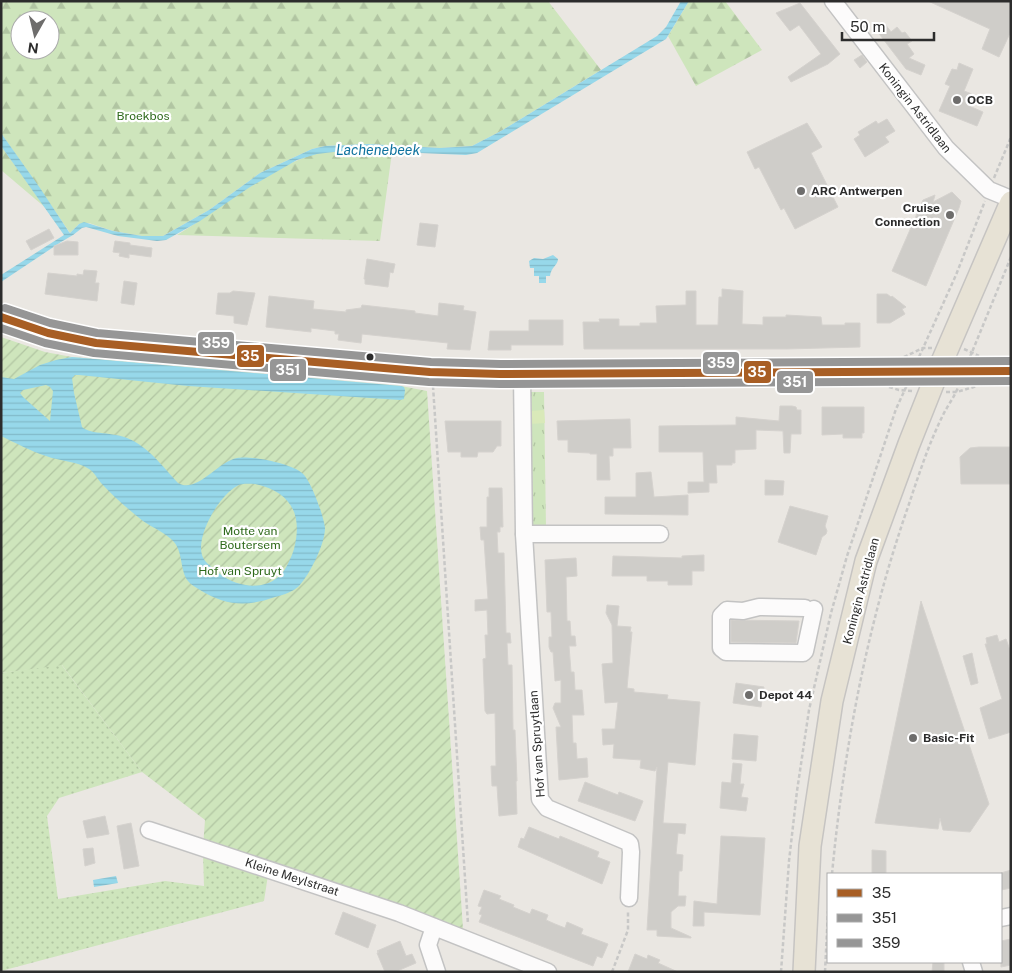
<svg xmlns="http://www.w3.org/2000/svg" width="1012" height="973" font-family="'Public Sans',sans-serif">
  <defs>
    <pattern id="grass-dots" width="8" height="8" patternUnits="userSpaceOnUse" patternTransform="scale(1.25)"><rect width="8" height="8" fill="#cee5bc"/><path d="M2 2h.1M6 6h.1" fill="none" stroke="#b1c5a2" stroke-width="1.8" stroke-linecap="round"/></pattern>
    <pattern id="forest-firs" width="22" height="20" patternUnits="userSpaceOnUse" patternTransform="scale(1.25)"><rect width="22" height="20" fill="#cee5bc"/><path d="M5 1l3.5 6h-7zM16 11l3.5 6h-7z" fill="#b1c5a2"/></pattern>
    <pattern id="park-tufts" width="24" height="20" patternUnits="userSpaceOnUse" patternTransform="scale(1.25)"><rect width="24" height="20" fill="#cee5bc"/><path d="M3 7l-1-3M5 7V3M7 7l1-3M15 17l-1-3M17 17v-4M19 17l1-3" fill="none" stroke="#b1c5a2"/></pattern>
    <pattern id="garden-furrows" width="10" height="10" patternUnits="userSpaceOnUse" patternTransform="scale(1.25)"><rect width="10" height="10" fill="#cee5bc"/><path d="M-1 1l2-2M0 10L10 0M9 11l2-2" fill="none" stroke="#b1c5a2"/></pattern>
    <pattern id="water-rules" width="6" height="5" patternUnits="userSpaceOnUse" patternTransform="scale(1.25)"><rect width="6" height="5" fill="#97d8ea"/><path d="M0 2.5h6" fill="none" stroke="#82bac9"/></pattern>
  </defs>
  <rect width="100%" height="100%" fill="#eae7e2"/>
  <path fill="url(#grass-dots)" d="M61,664L142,772L59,798L47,816L58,899L165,881L204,886L203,854L268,875L264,901L1,971V673Z"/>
  <g fill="url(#forest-firs)" fill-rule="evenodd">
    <path d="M1,1H548L601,70L501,131L472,146L440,148L368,144L325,146L312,149L260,173L209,210L163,236H142L113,231L89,223L79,224L70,233L1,133ZM20,20H50V50H20Z"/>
    <path d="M689,1H725L762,50L696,86L668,36Z"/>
    <path d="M1,146L47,209L1,170Z"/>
    <path d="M342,151L392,152L380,241L177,235C219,210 269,167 315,154C324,152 333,152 342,151Z"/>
  </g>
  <path fill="url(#park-tufts)" d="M529,392H544L546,528H531Z"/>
  <path fill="url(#garden-furrows)" d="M1,337L45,352L72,357L401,386L427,391L463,929L339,884L203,847L205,820L142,772L62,665L1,673Z"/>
  <path fill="#d9e9b9" d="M544,410L545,423L530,424V411Z"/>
  <g fill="url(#water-rules)" fill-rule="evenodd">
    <path d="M681,1H689L666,39L477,153L466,155L374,151H342L317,154L297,160L250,187L200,221L166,240L157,241L118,236L86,227L82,228L73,235L61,242L1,282V275L64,235L1,146V133L40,188L69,232L70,233L79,224L84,222L113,231L142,236H163L209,210L260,173L312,149L325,146L368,144L440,148L472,146L501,131L657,36L666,27Z"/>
    <path d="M553,255L558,259C558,265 551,267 550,276H546V283H539V276H534V268H530L529,261L534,258L543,259Z"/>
    <path d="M72,357L401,386L404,387L405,390L404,399L400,400L188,386L79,375H75L72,378L74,393L82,427C91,435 114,432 127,438C149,447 162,466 178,483C197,494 217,462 237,458C250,455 292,464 302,473C311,480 324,517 325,528C325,544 310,574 299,586C293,592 283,595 275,597C247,607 226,606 200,590C196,587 191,585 188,581C180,571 183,552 174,542C166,533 153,528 143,521C129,510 113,496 101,483C97,478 94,472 89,469C77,461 59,461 46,456C30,451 16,443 1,436V377L14,379L40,365L56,360ZM46,385L50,387L53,391L50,421L23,397L20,393L23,390ZM255,484C291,492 303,514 294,549C291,558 285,573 277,578C261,591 235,586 220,574C215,569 204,563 202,555C196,535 219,496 237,486C242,483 249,484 255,484Z"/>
    <path d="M116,876L118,883L94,887L93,880Z"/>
  </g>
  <g fill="#cfcdc9" stroke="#d5d2ce">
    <path d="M928,1H1011V31L999,57L982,49L990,29Z"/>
    <path d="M800,3L840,54L828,64L791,82L788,77L821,54L799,25L790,31L776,13Z"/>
    <path d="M885,24L891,32L897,27L902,33L905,32L912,41L907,44L914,54L909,58L925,65L921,75L906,69L877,31Z"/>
    <path d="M862,55L867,62L860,68L854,60Z"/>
    <path d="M959,63L973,69L964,91L972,94L967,105L983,112L977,126L939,111L950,86L945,84L952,69L957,70Z"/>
    <path d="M887,119L895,131L885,137L889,142L865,157L854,139L860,135L858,132L876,121L878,124Z"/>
    <path d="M807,123L822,147L811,153L838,207L795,229L784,208L781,210L759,167L755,169L747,152Z"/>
    <path d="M952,192L961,201L959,208L926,286L892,271L923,200L935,195L933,202Z"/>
    <path d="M420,223L438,225L435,247L417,245Z"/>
    <path d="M49,229L54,238L31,250L26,241Z"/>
    <path d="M67,241L78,242V255H54V246Z"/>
    <path d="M115,241L130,243V245L152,248L151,257L129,254V258L119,256L120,253L113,252Z"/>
    <path d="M367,259L395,264L393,273L390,272L388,287L365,284V279H364Z"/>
    <path d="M84,270L97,271L95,283H99L97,301L45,294L48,273L77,276V274L83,275Z"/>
    <path d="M124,281L137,283L134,305L121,303Z"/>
    <path d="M722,289L743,291L742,324L763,325V317H786V315L821,317L822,325H845V323H860V347L786,349H584L583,322H600L599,319H619V326H640V323H657L656,306L686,305V291H696V325H718L719,297H722Z"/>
    <path d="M233,291L255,293L247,325L234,323V316L216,314L218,293H230Z"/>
    <path d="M877,294H887L891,297L892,296L906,307L902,309L905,314L890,323H877Z"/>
    <path d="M269,296L314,301L313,309L346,312V310L361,308L362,305L415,311V313L438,316L439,303L464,306L463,310L476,312L470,350L447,349L448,343L362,334L361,343L338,340L339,334H335V331L311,328V332L266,327Z"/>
    <path d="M529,320H563V345H511V350H488L490,331H529Z"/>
    <path d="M780,406H792L796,407L797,410H801V434H791L790,453H784L783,431L756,430V449L735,450V463H732V465H716L717,483H709V492L688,493V482H704L703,452H659V426L736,425V417L779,421Z"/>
    <path d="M822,407H864V433H862V438H843V434L822,435Z"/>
    <path d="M630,419L631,448H613V456H609L610,480H597V454H590V453L568,452V440H558L557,421Z"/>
    <path d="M445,421H501V446H497L493,452H478L477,457H461V452H448Z"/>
    <path d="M979,447H1011V484H961L960,457L970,448Z"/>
    <path d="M651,472L654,497L688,495V515L605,514V497H636V473Z"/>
    <path d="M765,480L784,481L783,495H765Z"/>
    <path d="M489,488H502L503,527H500V532H497L498,553H504L506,633H510L511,643H507L508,665H512L513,730H515L517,781H516L517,814L499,816L497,786H492L491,766H496L495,713L487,714L485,711L483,659L486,658L485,635H488L487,610L475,611V600L488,599L484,540H481L480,527H487V497H489Z"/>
    <path d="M790,506L828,516L825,526L827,531L826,534L822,537L816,555L778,542Z"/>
    <path d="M704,555V571H692V585H668V581H647V576H612L613,556L682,558V556Z"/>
    <path d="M576,558L577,576L566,577L567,621H570L571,636H575L576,646H569L571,672H574L575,690H582L584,715H572L573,743H576L577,759L587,758L588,777L559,780L556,727H561L553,708L555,703H561V680L555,681L553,652H551L549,647V637H552L551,612H547L545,560Z"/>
    <path d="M921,601L989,804L970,832L943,830L940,818L938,829L875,823Z"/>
    <path d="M607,605L619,606L617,626L631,627L630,632H632L627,688L634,689V692L668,695L667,699L700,702L695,765L668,762L663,823L686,824L685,834L678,833L676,854L683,855L682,871H679L678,896H686L685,906H678L671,912V928L691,937V938L657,936V930H647L657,767L655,771L640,768L641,760L613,758L614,744L603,745L602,729H615L618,702L605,703L602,664L613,663L612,625L606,613Z"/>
    <path d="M731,620L799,621L796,643L731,642Z"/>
    <path d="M997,635L999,642L1006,639L1011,653V732L989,739L980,708L1002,699L985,644H987L986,638Z"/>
    <path d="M972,653L978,683L971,685L963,656Z"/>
    <path d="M736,683L764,687L761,707L733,703Z"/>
    <path d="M734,734L758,736L756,761L732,759Z"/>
    <path d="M733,763L742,764L740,784H744L741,797L748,798L746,811L720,808L722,782L731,783Z"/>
    <path d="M585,782L618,795L619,792L643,801L635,821L578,801Z"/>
    <path d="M105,816L109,834L87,838L83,821Z"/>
    <path d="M131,823L139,866L124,869L117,826Z"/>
    <path d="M529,827L559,839L560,836L599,852L597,857L610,862L602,884L518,847L521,838L524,839Z"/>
    <path d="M721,836L765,838L760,915L704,912V926H693L694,901L717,904Z"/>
    <path d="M93,848L95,863L85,866L83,849Z"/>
    <path d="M872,850L886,851V874H872Z"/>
    <path d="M1011,870V888L1001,890V873Z"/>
    <path d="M484,890L501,896L499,899L514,905L513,907L530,914L532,909L548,915L546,920L555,924L565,928L567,922L583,929L581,934L608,944L602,958L597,956L593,966L479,922L482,915L479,914L482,907L478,906Z"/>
    <path d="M343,912L376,925L368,948L335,934Z"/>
    <path d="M1011,939V965L1001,967V941Z"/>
    <path d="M400,941L406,956L412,954L416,963L395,972H385L377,953L379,952L377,951Z"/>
    <path d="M635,954L647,959L648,955L660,960L658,963L678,972H628Z"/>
    <path d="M933,962H944V972H932Z"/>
  </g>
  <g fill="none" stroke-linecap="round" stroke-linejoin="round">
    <defs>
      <g id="minor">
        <path d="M833,1L946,148L989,190L1011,199"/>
        <path d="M1,317C32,330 63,338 96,343L430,372L500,374L1011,371"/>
        <path d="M522,374L524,534L540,799L547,808L628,842L630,844L631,852L629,898"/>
        <path d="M524,534H660"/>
        <path d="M805,608L759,607L743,611L727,610L721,616V648L726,652L803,653L805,651L814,609"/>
        <path d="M149,830L399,913L548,972"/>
        <path d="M1001,918L1011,916"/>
        <path d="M434,927L428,945L437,972"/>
        <path d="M971,962L974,972"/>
      </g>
      <path id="major" d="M804,972L810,846L832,701L866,561L909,444L938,371L1011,202"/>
    </defs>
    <use href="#minor" stroke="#c3c3c3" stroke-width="19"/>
    <use href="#major" stroke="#c6c4c2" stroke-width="24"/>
    <g stroke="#c8c8c7" stroke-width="2.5" stroke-dasharray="4 2.5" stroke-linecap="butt">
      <path d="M994,178L1011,137"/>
      <path d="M964,349L979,356"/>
      <path d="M904,357L923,348H932"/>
      <path d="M919,357L956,275L985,201"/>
      <path d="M970,357L1011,257"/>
      <path d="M433,386L468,924"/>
      <path d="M889,387L899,390L913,391"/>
      <path d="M946,392H957L977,386"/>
      <path d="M832,874C844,748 867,624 909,504C919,474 929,443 943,415C948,405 955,396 959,385"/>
      <path d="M612,972L628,930V912"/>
      <path d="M781,972L789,861L797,791L809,710L831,613L847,556L896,409L907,385"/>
      <path d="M825,972L828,911"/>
    </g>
    <use href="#minor" stroke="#fcfbfb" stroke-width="16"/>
    <use href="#major" stroke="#e7e2d5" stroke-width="21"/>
    <defs>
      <path id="bus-1" d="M1,317L48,333L96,343L430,372L500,374L1011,371"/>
      <path id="bus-2" d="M1,328L45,343L94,353L429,382L500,384L1011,381"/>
      <path id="bus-3" d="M5,308L50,323L97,333L431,362L500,364L1011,361"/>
    </defs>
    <use href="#bus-1" stroke="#fff" stroke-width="11"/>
    <use href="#bus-2" stroke="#fff" stroke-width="11"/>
    <use href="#bus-3" stroke="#fff" stroke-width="11"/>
    <use href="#bus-1" stroke="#a85e24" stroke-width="8"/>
    <use href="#bus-2" stroke="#969696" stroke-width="8"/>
    <use href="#bus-3" stroke="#969696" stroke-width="8"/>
  </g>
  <g fill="#6e6d6c" stroke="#fff" stroke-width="2">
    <circle cx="957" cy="100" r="5"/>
    <circle cx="801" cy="191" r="5"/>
    <circle cx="950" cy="215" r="5"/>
    <circle cx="749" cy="695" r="5"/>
    <circle cx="913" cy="738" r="5"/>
  </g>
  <circle fill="#2c2c2c" stroke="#fff" stroke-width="2" cx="370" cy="357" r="4.5"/>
  <g text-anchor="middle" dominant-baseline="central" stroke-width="4.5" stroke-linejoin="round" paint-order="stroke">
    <g font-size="12" font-weight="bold" fill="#2c2c2c" stroke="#fff" text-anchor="start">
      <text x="967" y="100">OCB</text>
      <text x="811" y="191">ARC Antwerpen</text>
      <text x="940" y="208" text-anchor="end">Cruise<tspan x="940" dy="14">Connection</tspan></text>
      <text x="759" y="695">Depot 44</text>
      <text x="923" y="738">Basic-Fit</text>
    </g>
    <g font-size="12" fill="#2c2c2c" stroke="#fff">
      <text transform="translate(915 108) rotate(52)">Koningin Astridlaan</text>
      <text transform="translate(861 591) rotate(-75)">Koningin Astridlaan</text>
      <text transform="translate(537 744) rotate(-94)">Hof van Spruytlaan</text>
      <text transform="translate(292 877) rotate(18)">Kleine Meylstraat</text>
    </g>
    <g font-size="12" fill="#2f6a1c" stroke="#fff">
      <text x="143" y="116">Broekbos</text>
      <text x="250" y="531">Motte van<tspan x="250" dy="14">Boutersem</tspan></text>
      <text x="240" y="571">Hof van Spruyt</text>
    </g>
    <g font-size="14" font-style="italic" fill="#0f729e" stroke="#fff">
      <text x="378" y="150">Lachenebeek</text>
    </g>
  </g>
  <g stroke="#fff" stroke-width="2">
    <rect x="197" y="331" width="38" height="24" rx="5" fill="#969696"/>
    <rect x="236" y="344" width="29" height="24" rx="5" fill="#a85e24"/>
    <rect x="702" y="351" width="38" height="24" rx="5" fill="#969696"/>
    <rect x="269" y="358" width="38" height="24" rx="5" fill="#969696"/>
    <rect x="743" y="360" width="29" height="24" rx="5" fill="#a85e24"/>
    <rect x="776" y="370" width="38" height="24" rx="5" fill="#969696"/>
  </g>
  <g font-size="14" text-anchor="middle" font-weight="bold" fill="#fff">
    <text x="216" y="348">359</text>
    <text x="250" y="361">35</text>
    <text x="721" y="368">359</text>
    <text x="288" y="375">351</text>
    <text x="757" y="377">35</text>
    <text x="795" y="387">351</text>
  </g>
  <rect width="1012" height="973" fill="none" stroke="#2c2c2c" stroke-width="5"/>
  <rect x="827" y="873" width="175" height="90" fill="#ffffff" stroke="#ababab"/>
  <rect x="837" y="889" width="25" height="8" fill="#a85e24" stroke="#ababab"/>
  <text x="872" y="898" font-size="15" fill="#2c2c2c">35</text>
  <rect x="837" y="914" width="25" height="8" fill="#969696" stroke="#ababab"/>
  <text x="872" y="923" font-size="15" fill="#2c2c2c">351</text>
  <rect x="837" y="939" width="25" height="8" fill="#969696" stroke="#ababab"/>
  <text x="872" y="948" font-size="15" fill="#2c2c2c">359</text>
  <g transform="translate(35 35) rotate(188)"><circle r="24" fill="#ffffff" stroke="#ababab"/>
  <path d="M0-4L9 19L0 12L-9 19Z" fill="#6e6d6c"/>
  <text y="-8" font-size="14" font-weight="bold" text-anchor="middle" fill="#2c2c2c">N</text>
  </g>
  <path d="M842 32v8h92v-8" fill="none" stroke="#2c2c2c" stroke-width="2.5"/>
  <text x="850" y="32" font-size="15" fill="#2c2c2c" stroke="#ffffff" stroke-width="4" paint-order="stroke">50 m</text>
</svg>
